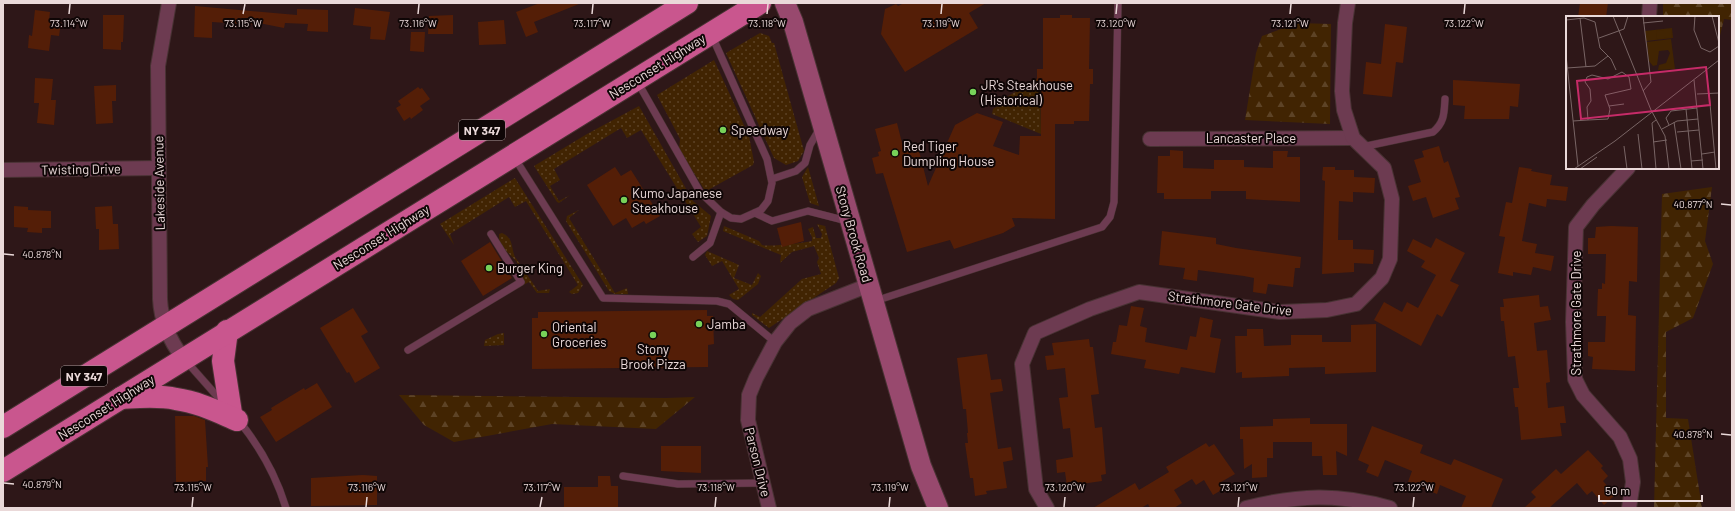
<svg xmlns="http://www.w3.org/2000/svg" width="1735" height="511" font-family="Barlow,sans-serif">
  <defs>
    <pattern id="green-dots" width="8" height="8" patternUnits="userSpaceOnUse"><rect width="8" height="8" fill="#412402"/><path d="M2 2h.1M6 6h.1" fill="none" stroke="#5d4326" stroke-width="1.8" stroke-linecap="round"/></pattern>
    <pattern id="forest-firs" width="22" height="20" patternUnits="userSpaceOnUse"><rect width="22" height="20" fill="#412402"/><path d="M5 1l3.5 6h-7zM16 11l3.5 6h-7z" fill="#5d4326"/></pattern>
  </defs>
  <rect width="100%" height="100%" fill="#2e1718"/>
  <g fill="url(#green-dots)">
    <path d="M760,33L769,36L772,43H774L804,151L798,161L786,165L774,158L726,53Z"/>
    <path d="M714,60L749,136L754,162L753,165L708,190L704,189L679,149L680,139L657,95Z"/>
    <path d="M1040,77L1041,134L992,114L993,109L1000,105V101Z"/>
    <path d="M639,106L693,201L711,216L707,236L698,242L692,234L701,227L641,130L627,138L621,128L554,169L560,180L550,186L559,201L570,195L559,203L557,202L534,166L587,134Z"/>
    <path d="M808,167L819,206L810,203L802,177Z"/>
    <path d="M515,178L583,285L578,293L572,294L569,292L578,285L526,201L515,207L509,197L450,234L454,245L440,224Z"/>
    <path d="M579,210L569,218L615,293L627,288L628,294H615L609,291L566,221L567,216Z"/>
    <path d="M817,224L825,226L839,278L836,283L769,328L752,315V313L760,317L802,279L821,274L817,262L819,258L814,246L792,252L780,263L781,255L723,231L724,226L759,241L762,245C770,247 803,243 812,241V237L808,229L813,227L816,238H821L822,234Z"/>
    <path d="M502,233C514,238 511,249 515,257C523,269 531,280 538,291L550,289L549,293H537L529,282L514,290L522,282L524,275C521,271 519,265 516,261C509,253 498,246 499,234Z"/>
    <path d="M707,251L739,265L734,278L752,285L758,273L761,276L758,284L738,300L733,299L729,295L739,289L722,261L712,266L705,255Z"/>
    <path d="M504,333V345L484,346L485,340L498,334Z"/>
  </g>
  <g fill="url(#forest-firs)">
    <path d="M1663,3H1732V20L1724,19L1718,44V17H1663Z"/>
    <path d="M1298,23L1331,24L1330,124L1245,120L1256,53L1262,36Z"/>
    <path d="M1712,187L1705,241L1713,264L1693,318L1666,332V418L1688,419L1702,508H1654L1662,194Z"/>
    <path d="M399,395L666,398L695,397L656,429L552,424L454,442L424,425Z"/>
  </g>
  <g fill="#541e07">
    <path d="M540,3H579V4L534,22L538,32L526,37L516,12Z"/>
    <path d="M904,3H986L969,13L978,28L905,72L881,34L885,9L896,4L898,6Z"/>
    <path d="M1580,3H1608L1606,17H1578Z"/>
    <path d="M195,6L297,15V9L328,10V32L307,31L308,24L285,23L284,28L259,23V25L212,22V38L194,37Z"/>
    <path d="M355,8L390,12L385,40L370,39L371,27L353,25Z"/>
    <path d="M35,10L50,12L49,21L61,22L59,36L51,35L49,51L28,48L29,35L32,36Z"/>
    <path d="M103,15H124L123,42H121V50L103,49Z"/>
    <path d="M453,15V34H428L429,16Z"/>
    <path d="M1060,15H1072V18H1090L1089,69H1093V84H1090L1089,121H1074V124H1055V219L1012,218L1015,226L1003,233L954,249L950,240L907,252L883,173L876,174L872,158L879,156L878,152L881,151L875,129L897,123L903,147L917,143L928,186L955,125L977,113L1003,122L993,146L1019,155L1020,136H1041V86H1037V69H1043V18H1060Z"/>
    <path d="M504,20L506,44L479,45L478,22Z"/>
    <path d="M1385,24L1407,27L1403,63L1396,62L1392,97L1363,94L1366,62L1381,64Z"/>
    <path d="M411,32H425L424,52L410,51Z"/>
    <path d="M35,78L53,79L51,100H56L54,125L37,123L39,103H34Z"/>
    <path d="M1453,80L1520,84L1518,107L1510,106L1509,119H1464L1465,106L1453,105Z"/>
    <path d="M116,85V101H112L113,123L96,124L94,86Z"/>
    <path d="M418,87L420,89L422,88L430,99L420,106L423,110L411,119L410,117L404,121L396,108L401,105L398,101Z"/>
    <path d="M1439,146L1444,163L1448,161L1460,197L1455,198L1459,209L1433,218L1426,197L1413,201L1408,186L1421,182L1414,160L1424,157L1422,151Z"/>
    <path d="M1170,150L1183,151V168L1214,169V160H1244V167L1273,168V151H1288L1287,157H1300V202L1246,199V191H1211V199H1164V193H1157L1158,156H1170Z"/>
    <path d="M615,167L621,176L631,170L660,216L646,224L644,221L632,228L626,218L613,226L587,185Z"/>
    <path d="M1323,167H1335V170H1354V177L1375,178L1374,193L1353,192V202L1339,201L1338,240H1353V249L1374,250L1373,264L1354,263V272L1322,274L1325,181L1322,180Z"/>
    <path d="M1519,167L1532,169L1531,171L1552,175L1550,185L1568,187L1566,201L1547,199L1546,207L1529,203L1522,241L1537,244L1535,253L1554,256L1551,271L1533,267L1531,275L1513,272V276L1498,273L1505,237L1499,236L1506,202L1512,203Z"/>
    <path d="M14,206L28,207V210L51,211V228H42V233L27,232L28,228L14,227Z"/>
    <path d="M112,206L113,224H118L119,249L99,250V229H96L95,207Z"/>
    <path d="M801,222L804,241L782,247L777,228Z"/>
    <path d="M1611,226L1638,227L1637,282L1629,281L1628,315L1636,316L1635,371L1592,369L1593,357L1588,356V342H1605L1606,316H1597L1598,289H1602V283L1605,284L1606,254H1588V238H1595L1596,227Z"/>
    <path d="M1162,231L1216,238V244L1236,248L1301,257L1300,268H1295L1293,287L1268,284L1266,294L1253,292L1254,278L1244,276L1198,270L1197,281L1183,279L1185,268L1159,265Z"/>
    <path d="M1436,238L1465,253L1450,281L1459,285L1442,317L1437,314L1421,346L1374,320L1384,302L1402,312L1407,302L1418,308L1436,275L1421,267L1425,261L1407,251L1413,239L1431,248Z"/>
    <path d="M490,242L512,278L483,296L461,261Z"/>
    <path d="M1539,295L1540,307L1548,306L1551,320L1534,323L1537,351L1547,350L1550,382L1546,383L1548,408L1564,406L1566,423H1560L1562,436L1521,440L1518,407H1515L1513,388H1519L1515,356L1508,357L1504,321H1501L1500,307H1504L1503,299Z"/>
    <path d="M1131,306L1144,308L1140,326L1147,328L1145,342L1187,350L1190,336L1196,337L1200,317L1213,320L1210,337L1221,339L1215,373L1181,367L1179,374L1144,368L1146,360L1111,354L1113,342H1116L1119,325L1127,326Z"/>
    <path d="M353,308L368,332L361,336L380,368L355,383L349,372L347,373L320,328Z"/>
    <path d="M707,310V316H713L714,344L708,345V367L532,369V318H538V312Z"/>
    <path d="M1376,324V372L1325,374V367L1289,368V376L1242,378V372L1236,373L1235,336H1247V329H1263L1264,346L1291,345V335H1322V342H1351V325Z"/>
    <path d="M1089,339L1090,347H1093L1099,394L1091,395L1095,428L1102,427L1106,474L1101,475L1102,481L1067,486L1065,472L1057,473L1056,460L1073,457L1070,428L1063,429L1059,398L1068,397L1065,368L1047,370L1045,356L1054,355L1052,343Z"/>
    <path d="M987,354L991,380L1001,379L1003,391L990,393L998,449L1011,447L1013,460L1003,462L1007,488L986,491L987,494L975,496L973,478H970L965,443H968L967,433H968L966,409H963L957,358Z"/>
    <path d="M317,383L332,407L276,442L260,417L272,410L271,408L304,388L305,390Z"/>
    <path d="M175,416H194L205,420L208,467H206V481L176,482Z"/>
    <path d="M1310,418V424H1347V456L1336,451L1337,475H1323L1322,456H1312V442H1273V458H1267V477L1252,478V464L1244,469L1243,439H1240V427L1273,426V419Z"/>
    <path d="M1372,426L1423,445L1420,453L1451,465L1454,459L1503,479L1491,508H1461L1466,496L1440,485L1437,494L1408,482L1412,471L1385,460L1378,477L1366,472L1369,465L1358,460Z"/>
    <path d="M1206,443L1209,447L1214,444L1235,474L1221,482L1225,488L1213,495L1204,480L1196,485L1192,479L1174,490L1182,503L1174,508H1150L1148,504L1141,508H1093L1135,483L1139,490L1169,472L1166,467Z"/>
    <path d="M661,446H701V473L661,471Z"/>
    <path d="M1588,450L1603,466L1601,468L1608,476L1603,481L1615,495L1604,505L1592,491L1587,495L1577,483L1549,508H1524L1536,497L1531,492L1556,469L1561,474Z"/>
    <path d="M363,475L377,476V505L311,506V478Z"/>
    <path d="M598,476H610L611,486H618V508H564V487H598Z"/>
  </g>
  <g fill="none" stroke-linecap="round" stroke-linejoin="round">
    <defs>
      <g id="service">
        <path d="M637,81L700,192L721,212L731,218L741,219L761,210L768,201L772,183L767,159L712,36"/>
        <path d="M1362,147L1433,132C1445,122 1444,112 1445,99"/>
        <path d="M514,157L603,298L717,301L729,304L775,342"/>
        <path d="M772,179L796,171L805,163L810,145L820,128"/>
        <path d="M755,213L772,221L808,211L847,221"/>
        <path d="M693,257L710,243L721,212"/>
        <path d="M875,301L1102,227L1110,217L1114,202L1118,3"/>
        <path d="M408,350L521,282L491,234"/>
        <path d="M186,361L224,404"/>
        <path d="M239,421C261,448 276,475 286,508"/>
        <path d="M623,476L678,484L764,483"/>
      </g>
      <g id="minor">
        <path d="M169,3L158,66L160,299C161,320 170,341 183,358"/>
        <path d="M1649,17L1650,3"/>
        <path d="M1150,139L1353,138"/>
        <path d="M1628,168L1593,205L1576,227L1573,322L1575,379L1583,395L1620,437L1630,459L1633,482L1629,508"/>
        <path d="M3,170L159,168"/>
        <path d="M769,508L748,420L749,395L756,378L775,342L790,323L808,309L869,285"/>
        <path d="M1047,508L1036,489L1022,364L1035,333L1090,309L1139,292L1280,312L1327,310L1356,304L1382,278L1390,259L1392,199L1384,168L1353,138L1344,110L1342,91L1345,23L1348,3"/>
        <path d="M1246,508C1298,495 1338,493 1390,508"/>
      </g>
      <path id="secondary" d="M785,3L793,22L921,466L938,508"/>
      <g id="trunk">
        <path d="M227,331L223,361L231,413"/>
        <path d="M121,398C139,397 158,395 176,399C198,402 218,412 237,420"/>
        <path d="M3,427L687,3"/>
        <path d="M3,471L760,3"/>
      </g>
    </defs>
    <use href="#service" stroke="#483233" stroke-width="8"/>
    <use href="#minor" stroke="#483233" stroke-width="16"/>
    <use href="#secondary" stroke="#483233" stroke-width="22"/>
    <use href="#trunk" stroke="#483233" stroke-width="24"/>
    <use href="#service" stroke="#6d3b51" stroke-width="7"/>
    <use href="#minor" stroke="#6d3b51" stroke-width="14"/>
    <use href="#secondary" stroke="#98496e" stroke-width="20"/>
    <use href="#trunk" stroke="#c9568e" stroke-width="22"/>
  </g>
  <path fill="none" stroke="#ead9d9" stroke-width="1.5" d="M69,14L70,4M243,14L245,4M418,14L419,4M592,14L593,4M767,14L768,4M941,14L942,4M1116,14L1117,4M1290,14L1291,4M1464,14L1465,4M1721,204L1731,205M4,254L14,255M1721,434L1731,435M4,483L14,484M192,507L193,497M366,507L367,497M540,507L542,497M715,507L716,497M889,507L890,497M1064,507L1065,497M1238,507L1239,497M1413,507L1414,497"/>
  <g fill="#77d259" stroke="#0f0606" stroke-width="1.5">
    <circle cx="973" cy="92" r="4"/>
    <circle cx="723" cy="130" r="4"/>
    <circle cx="895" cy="153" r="4"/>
    <circle cx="624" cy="200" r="4"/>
    <circle cx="489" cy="268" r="4"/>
    <circle cx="699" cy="324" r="4"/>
    <circle cx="544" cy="334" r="4"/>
    <circle cx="653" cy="335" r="4"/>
  </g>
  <g text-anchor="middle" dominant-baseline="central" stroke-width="4" stroke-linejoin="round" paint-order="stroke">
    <g fill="#0f0606" stroke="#a89a9a" stroke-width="1">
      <rect x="459" y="120" width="46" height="20" rx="3"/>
      <rect x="61" y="366" width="46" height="20" rx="3"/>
    </g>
    <g font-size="12" font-weight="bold" fill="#ead9d9">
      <text x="482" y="130">NY 347</text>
      <text x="84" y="376">NY 347</text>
    </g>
    <g font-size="13" fill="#ead9d9" stroke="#0f0606">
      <text transform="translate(657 66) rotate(-32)">Nesconset Highway</text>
      <text x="1251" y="138">Lancaster Place</text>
      <text transform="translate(81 169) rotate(-1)">Twisting Drive</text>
      <text transform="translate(159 183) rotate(-91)">Lakeside Avenue</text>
      <text transform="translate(854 234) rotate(74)">Stony Brook Road</text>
      <text transform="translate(381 237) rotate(-32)">Nesconset Highway</text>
      <text transform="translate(1230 303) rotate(7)">Strathmore Gate Drive</text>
      <text transform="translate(1576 313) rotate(-90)">Strathmore Gate Drive</text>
      <text transform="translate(106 407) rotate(-32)">Nesconset Highway</text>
      <text transform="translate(758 462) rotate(76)">Parson Drive</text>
    </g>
    <g font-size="13" fill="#ead9d9" stroke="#0f0606" text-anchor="start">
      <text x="981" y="85">JR's Steakhouse<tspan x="981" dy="15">(Historical)</tspan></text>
      <text x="731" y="130">Speedway</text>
      <text x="903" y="146">Red Tiger<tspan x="903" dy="15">Dumpling House</tspan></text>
      <text x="632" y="193">Kumo Japanese<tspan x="632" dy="15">Steakhouse</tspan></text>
      <text x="497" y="268">Burger King</text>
      <text x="707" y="324">Jamba</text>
      <text x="552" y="327">Oriental<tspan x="552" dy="15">Groceries</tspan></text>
      <text x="653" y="349" text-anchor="middle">Stony<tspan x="653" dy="15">Brook Pizza</tspan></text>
    </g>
  </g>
  <g transform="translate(1566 16)">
    <rect width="153" height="153" fill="#2e1718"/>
    <path d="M106,12L107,22L80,25L79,15Z" fill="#412402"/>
    <path d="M105,23L109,53L92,54L93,49L100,47L104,37L102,34L93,35L91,49L87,50L83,45L81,26Z" fill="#412402"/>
    <path d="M105,13L106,21L91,23L90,15Z" fill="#412402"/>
    <path fill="none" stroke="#796565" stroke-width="1" d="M47,0L85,94L99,120L103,153M77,0L85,66L77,75M129,0L128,14L135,32L144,36L153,30M146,0L153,27M14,2L20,51M0,4L18,2L29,6L34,32L45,43L50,54M77,7L97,5M33,22L58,13L62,0M0,39L12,150M1,52L29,50L42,40M56,56L63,61L65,73L39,79L44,93L42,103L22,104L21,91L25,85L24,73L19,66L21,61L26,59L42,63ZM128,64L137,153M143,77L150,153M131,78L153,77M43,90L58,88M120,93L126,153M7,105L22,104M108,106L115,153M103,109L100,102L105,95L131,92M96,113L111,105L132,103M111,116L133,114M72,118L76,153M87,126L101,124M58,130L61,153M136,138L149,136M125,145L137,144M8,153L49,125L153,44M14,153L31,141M90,153L86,107L90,104"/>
    <path fill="#c62b68" fill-opacity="0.15" stroke="#c62b68" stroke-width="2" d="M140,51L144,89L15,103L11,65Z"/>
    <rect width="153" height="153" fill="none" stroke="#ead9d9" stroke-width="2"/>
  </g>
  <g font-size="10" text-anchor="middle" fill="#ead9d9" stroke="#0f0606" stroke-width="4" stroke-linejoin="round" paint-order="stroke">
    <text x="69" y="27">73.114°W</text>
    <text x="243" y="27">73.115°W</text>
    <text x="418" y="27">73.116°W</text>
    <text x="592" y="27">73.117°W</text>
    <text x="767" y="27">73.118°W</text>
    <text x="941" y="27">73.119°W</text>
    <text x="1116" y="27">73.120°W</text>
    <text x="1290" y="27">73.121°W</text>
    <text x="1464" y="27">73.122°W</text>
    <text x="1693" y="208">40.877°N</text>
    <text x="42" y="258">40.878°N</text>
    <text x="1693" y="438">40.878°N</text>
    <text x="42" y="488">40.879°N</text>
    <text x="193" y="491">73.115°W</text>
    <text x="367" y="491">73.116°W</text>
    <text x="542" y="491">73.117°W</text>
    <text x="716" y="491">73.118°W</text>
    <text x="890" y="491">73.119°W</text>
    <text x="1065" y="491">73.120°W</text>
    <text x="1239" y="491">73.121°W</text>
    <text x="1414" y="491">73.122°W</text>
  </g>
  <rect width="1735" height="511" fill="none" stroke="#ead9d9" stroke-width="8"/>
  <path d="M1599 495v6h103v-6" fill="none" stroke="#ead9d9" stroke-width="2"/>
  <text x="1605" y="495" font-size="12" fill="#ead9d9" stroke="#0f0606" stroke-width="3" paint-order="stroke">50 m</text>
</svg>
